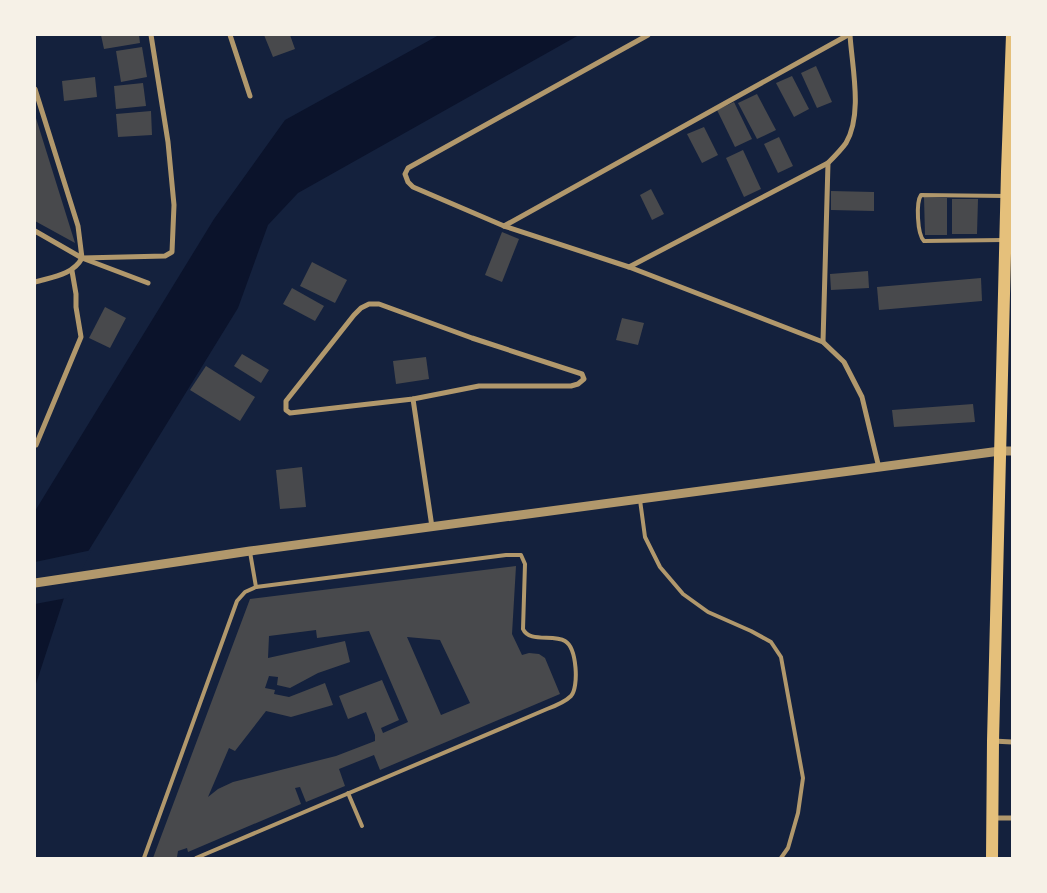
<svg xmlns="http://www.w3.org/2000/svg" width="1047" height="893" font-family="Signika,sans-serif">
  <rect width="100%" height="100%" fill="#14213d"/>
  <path fill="#0b132b" d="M439,35H579L298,193L268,225L238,308L89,550L64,598L35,687V511L214,219L285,120Z"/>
  <path fill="#14213d" d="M92,550L67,598L35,604V562Z"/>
  <g fill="#48494c" fill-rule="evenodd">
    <path d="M101,35H139L140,43L104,49Z"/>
    <path d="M264,35H290L295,49L273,57Z"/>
    <path d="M142,47L147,77L121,82L116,51Z"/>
    <path d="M816,66L832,102L817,108L801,73Z"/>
    <path d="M792,76L809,109L794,117L776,83Z"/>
    <path d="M95,77L97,97L64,101L62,81Z"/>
    <path d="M143,83L146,106L116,109L114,86Z"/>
    <path d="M757,94L776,130L757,139L738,103Z"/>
    <path d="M734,102L752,139L735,147L717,110Z"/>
    <path d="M151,111L152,135L118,137L116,114Z"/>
    <path d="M35,115L75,243L35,221Z"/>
    <path d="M704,127L718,155L702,163L687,134Z"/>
    <path d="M779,137L793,166L778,173L764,144Z"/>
    <path d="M743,150L761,189L744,197L726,158Z"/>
    <path d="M651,189L664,214L652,220L640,195Z"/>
    <path d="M831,191L874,192V211L831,210Z"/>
    <path d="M924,197L947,198V235H925Z"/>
    <path d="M952,199H978L977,234H952Z"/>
    <path d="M502,232L519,239L502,282L485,275Z"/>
    <path d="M312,262L347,280L335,303L300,286Z"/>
    <path d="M868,271L869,288L831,290L830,274Z"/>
    <path d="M981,278L982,301L879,310L877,287Z"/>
    <path d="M292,288L324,306L315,321L283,304Z"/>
    <path d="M105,307L126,318L110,348L89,338Z"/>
    <path d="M622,318L644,323L638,345L616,340Z"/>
    <path d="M242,354L269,370L261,383L234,366Z"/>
    <path d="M426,357L429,379L396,384L393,361Z"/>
    <path d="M206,366L255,397L240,421L190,390Z"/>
    <path d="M973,404L975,422L894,427L892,410Z"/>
    <path d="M302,467L306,507L280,509L276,470Z"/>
    <path d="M516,566L512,634L522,655L529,653L539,654L545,658L560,694L380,770L374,755L339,769L345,786L306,802L300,787L295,788L301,804L188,852L187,848L178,851L177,857L174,858H153L250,599ZM316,630L317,638L369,631L408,722L383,733L381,728L399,720L382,680L339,696L348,719L366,712L375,735V741L336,756L233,782L218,789L208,797L229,748L235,751L266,711L291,717L333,705L325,683L289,697L274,694L275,690L265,688L269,676L278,677L277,685L290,688L318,673L350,662L345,641L268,658L269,636ZM407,637L440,640L470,703L441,715Z"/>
  </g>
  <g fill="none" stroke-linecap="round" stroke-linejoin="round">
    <g stroke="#b1986c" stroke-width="4">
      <path d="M1003,240L924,241C917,234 916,202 921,195L1005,196"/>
      <path d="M640,500L645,537L660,567L683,594L708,612L751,631L771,642L781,657L803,778L798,813L788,848L781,858"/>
      <path d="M250,552L256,587"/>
      <path d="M348,793L362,826"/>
      <path d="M144,858L237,601L245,592L256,587L506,555H521L525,564L523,629C529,643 553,634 565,641C577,648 579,687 571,696C565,702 555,706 547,709L196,858"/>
    </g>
    <g stroke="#b1986c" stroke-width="5">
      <path d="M230,35L250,96"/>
      <path d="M648,35L408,168L405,174L408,182L413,187L504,226L629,267L823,342"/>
      <path d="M850,35C852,67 863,114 846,143C841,150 834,157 828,163L823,342L844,362L862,397L879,468"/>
      <path d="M35,89L78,226L82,258"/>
      <path d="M504,226L848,35"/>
      <path d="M35,231L82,258L148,283"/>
      <path d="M82,258L165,256L172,252L174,205L168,142L151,35"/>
      <path d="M629,267L828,163"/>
      <path d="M35,282C52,277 73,275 82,258"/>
      <path d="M369,304H379L472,338L582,374L584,379L578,384L571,386H479L413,399L290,413L286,410V401L354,315L361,308Z"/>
      <path d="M413,399L432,527"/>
      <path d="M36,445L81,337L76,307V294L72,271"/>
      <path d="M993,741L1012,742"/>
      <path d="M994,818H1012"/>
    </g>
    <path stroke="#b1986c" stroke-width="9" d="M35,583L250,551L1000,451H1012"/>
    <path stroke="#e5c07b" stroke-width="12" d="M992,858L993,741L1007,172L1012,35"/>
  </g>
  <rect width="1047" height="893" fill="none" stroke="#f6f1e7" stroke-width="72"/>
</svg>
